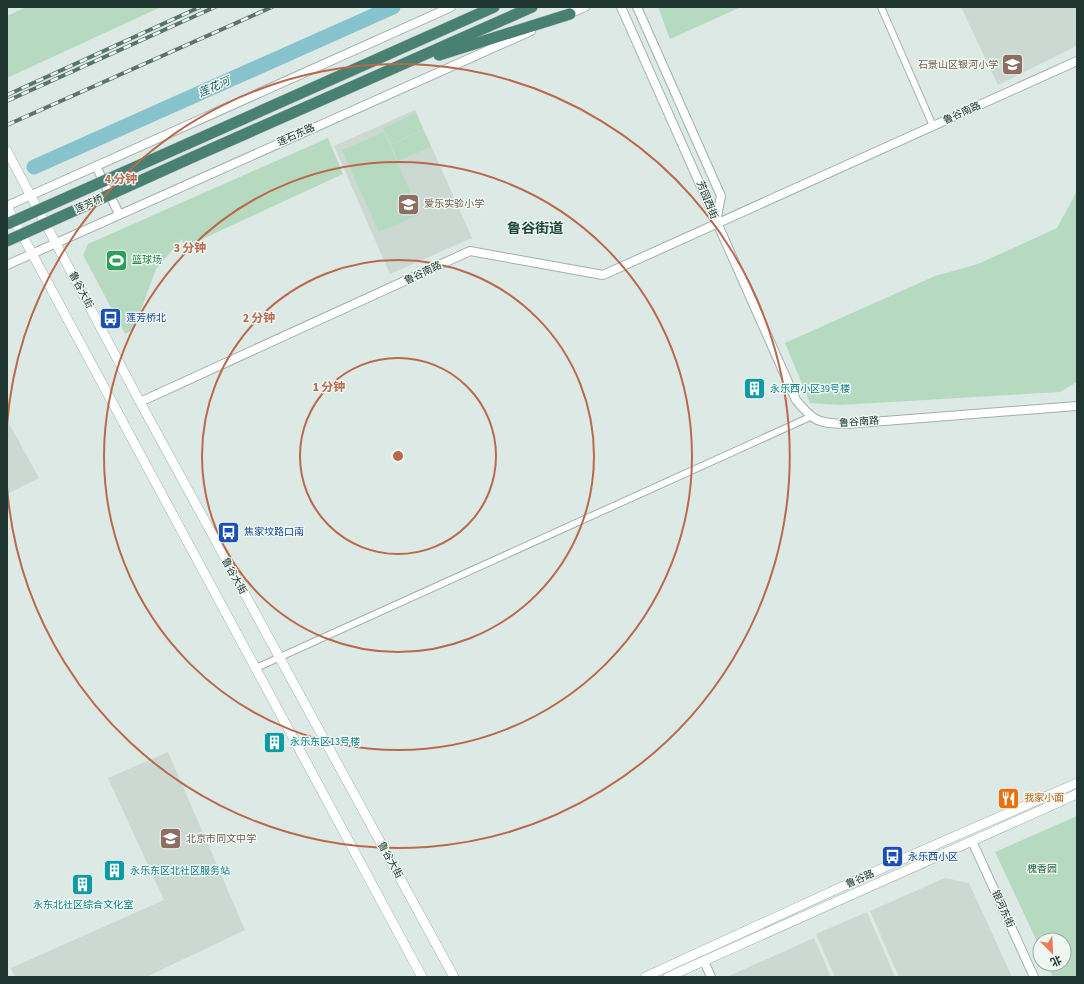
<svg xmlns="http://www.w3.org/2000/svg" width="1084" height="984" font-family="'Source Sans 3','Noto Sans SC',sans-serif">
  <rect width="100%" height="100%" fill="#dde9e4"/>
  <g fill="#ccd8d2">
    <path d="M961,7H1077V46L998,85Z"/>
    <path d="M415,110L472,238L390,274L334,146Z"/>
    <path d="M7,420L39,478L7,494Z"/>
    <path d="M168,752L245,930L146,977H15L11,968L164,900L108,778Z"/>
    <path d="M945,878L969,883L1012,977H899L870,911Z"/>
    <path d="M867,912L895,977H835L816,934Z"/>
    <path d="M814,938L831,977H731V975Z"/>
  </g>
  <g fill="#b6dac0">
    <path d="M26,7H161L7,78V16Z"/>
    <path d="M658,7H741L670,39Z"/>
    <path d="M416,113L423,129L391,144L383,128Z"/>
    <path d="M423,130L431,147L398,161L391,145Z"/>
    <path d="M384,132L420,214L379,232L342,150Z"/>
    <path d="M328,138L343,174L185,247L182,239L156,269L134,329L125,334L83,255L88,244Z"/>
    <path d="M1077,191V382L1060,392L840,405L810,403L785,343L935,276L978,264L1057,228Z"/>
    <path d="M1077,816V977H1053L1047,964H1064V940H1040V948L995,852Z"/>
  </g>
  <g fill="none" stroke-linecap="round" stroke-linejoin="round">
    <path stroke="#86c3cd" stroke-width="15" d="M34,167L393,7"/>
    <defs>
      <g id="minor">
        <path d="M881,7L933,126"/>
        <path d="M256,668L810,417"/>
      </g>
      <g id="tertiary">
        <path d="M621,7L796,400C814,422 818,423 846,424L1077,406"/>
        <path d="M637,7L721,196L716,222"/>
        <path d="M566,15L585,7"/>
        <path d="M96,166L119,214"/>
        <path d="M7,206L451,7"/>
        <path d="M7,265L531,31"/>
        <path d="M140,402L470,251L603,275L1077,61"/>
        <path d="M972,841L1034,977"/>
        <path d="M704,961L711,977"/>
      </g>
      <g id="secondary">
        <path d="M7,151L140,402L454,977"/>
        <path d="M7,207L422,977"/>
        <path d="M645,977L896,862L1077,783"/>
        <path d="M668,977L1077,794"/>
      </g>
      <g id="trunk">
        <path d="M439,55L570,14"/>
        <path d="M187,144L494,7"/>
        <path d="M193,157L532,7"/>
      </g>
    </defs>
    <use href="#minor" stroke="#a1b0ab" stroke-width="8"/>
    <use href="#tertiary" stroke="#a1b0ab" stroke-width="10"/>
    <use href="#secondary" stroke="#9db4ab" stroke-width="10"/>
    <use href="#trunk" stroke="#bcc3c1" stroke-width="12"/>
    <use href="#minor" stroke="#fff" stroke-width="6"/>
    <use href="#tertiary" stroke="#fff" stroke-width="8"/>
    <use href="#secondary" stroke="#fff" stroke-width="9"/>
    <use href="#trunk" stroke="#488072" stroke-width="11"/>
    <defs>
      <g id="rail">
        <path d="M7,95L200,7"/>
        <path d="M7,101L215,7"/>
        <path d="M7,125L272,7"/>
      </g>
    </defs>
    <use href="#rail" stroke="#59746c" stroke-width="4"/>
    <use href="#rail" stroke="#edf6f1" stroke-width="2.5" stroke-dasharray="8" stroke-linecap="butt"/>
    <defs>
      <g id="trunk-bridge">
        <path d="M7,224L187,144"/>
        <path d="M7,241L193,157"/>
      </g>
    </defs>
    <use href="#trunk-bridge" stroke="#bcc3c1" stroke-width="12" stroke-linecap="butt"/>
    <use href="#trunk-bridge" stroke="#488072" stroke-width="11"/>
  </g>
  <g fill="none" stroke="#ba694d" stroke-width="2">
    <circle cx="398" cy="456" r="98"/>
    <circle cx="398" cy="456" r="196"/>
    <circle cx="398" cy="456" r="294"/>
    <path d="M7 425A392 392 0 1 1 7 487"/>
  </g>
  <defs>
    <symbol id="school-square" viewBox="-11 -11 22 22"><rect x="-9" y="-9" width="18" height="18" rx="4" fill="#8d6e63" stroke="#edf6f1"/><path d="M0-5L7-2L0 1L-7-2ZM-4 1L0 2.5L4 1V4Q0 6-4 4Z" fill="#fff"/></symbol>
    <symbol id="stadium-square" viewBox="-11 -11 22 22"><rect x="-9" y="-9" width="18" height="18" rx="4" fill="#2e9e5b" stroke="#edf6f1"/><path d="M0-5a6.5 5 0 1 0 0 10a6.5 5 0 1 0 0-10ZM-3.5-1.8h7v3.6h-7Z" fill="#fff"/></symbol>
    <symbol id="bus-square" viewBox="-11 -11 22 22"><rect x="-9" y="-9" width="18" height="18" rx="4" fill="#1a4fb4" stroke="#edf6f1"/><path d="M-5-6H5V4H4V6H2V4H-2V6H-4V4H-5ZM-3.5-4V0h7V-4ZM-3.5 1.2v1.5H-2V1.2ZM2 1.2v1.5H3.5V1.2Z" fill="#fff"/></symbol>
    <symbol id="building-square" viewBox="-11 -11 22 22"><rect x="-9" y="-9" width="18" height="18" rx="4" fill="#0f9aa8" stroke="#edf6f1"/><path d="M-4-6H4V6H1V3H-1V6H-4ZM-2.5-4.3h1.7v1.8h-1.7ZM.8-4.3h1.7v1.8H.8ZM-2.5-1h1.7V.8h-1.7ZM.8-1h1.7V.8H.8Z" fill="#fff"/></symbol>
    <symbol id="restaurant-square" viewBox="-11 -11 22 22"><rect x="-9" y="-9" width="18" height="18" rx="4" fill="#e8710a" stroke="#edf6f1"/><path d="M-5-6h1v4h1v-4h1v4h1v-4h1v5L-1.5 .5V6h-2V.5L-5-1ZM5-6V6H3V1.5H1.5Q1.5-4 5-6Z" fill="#fff"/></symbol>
  </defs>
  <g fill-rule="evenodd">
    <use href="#school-square" x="1000" y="52" width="25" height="25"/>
    <use href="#school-square" x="396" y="192" width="25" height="25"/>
    <use href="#stadium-square" x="104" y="248" width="25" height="25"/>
    <use href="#bus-square" x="98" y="306" width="25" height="25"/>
    <use href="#building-square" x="742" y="376" width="25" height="25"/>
    <use href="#bus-square" x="216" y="520" width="25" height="25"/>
    <use href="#building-square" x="262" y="730" width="25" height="25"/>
    <use href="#restaurant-square" x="996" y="786" width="25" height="25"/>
    <use href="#school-square" x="158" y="826" width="25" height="25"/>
    <use href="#bus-square" x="880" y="844" width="25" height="25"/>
    <use href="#building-square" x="102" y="858" width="25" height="25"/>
    <use href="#building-square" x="70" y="872" width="25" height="25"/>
  </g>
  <g text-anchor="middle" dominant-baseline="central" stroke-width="3" stroke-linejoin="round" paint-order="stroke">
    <g font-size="10" fill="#785e54" stroke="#edf6f1" text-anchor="start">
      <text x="998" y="65" text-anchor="end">石景山区银河小学</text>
      <text x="424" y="204">爱乐实验小学</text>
      <text x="186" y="839">北京市同文中学</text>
    </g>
    <g font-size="10" fill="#203731" stroke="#edf6f1">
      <text transform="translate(962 113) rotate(-24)">鲁谷南路</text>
      <text transform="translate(296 135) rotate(-24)">莲石东路</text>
      <text transform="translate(707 200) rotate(68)">芳园西街</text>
      <text transform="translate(89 204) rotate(-24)">莲芳桥</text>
      <text transform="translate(423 273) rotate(-25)">鲁谷南路</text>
      <text transform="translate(81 290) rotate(62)">鲁谷大街</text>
      <text transform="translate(859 422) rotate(-4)">鲁谷南路</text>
      <text transform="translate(234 576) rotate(61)">鲁谷大街</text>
      <text transform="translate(390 860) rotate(61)">鲁谷大街</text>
      <text transform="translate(860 879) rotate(-24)">鲁谷路</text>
      <text transform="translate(1003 909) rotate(66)">银河东街</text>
    </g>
    <g font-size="10" fill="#27864d" stroke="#edf6f1" text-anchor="start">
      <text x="132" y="260">篮球场</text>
    </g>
    <g font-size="10" fill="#164399" stroke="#edf6f1" text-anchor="start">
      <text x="126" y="318">莲芳桥北</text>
      <text x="244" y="532">焦家坟路口南</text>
      <text x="908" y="857">永乐西小区</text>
    </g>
    <g font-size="10" fill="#0d838f" stroke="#edf6f1" text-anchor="start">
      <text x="770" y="389">永乐西小区39号楼</text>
      <text x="290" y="742">永乐东区13号楼</text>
      <text x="130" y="871">永乐东区北社区服务站</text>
      <text x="83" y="905" text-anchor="middle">永东北社区综合文化室</text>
    </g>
    <g font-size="10" fill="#c56008" stroke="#edf6f1" text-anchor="start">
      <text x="1024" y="798">我家小面</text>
    </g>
    <g font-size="10" fill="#2b6d44" stroke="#edf6f1">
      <text x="1042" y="869">槐香园</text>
    </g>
    <g font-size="11" font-style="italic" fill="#1c6371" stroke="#edf6f1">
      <text transform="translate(214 87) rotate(-24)">莲花河</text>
    </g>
    <g font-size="14" font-weight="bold" fill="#1d483d" stroke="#edf6f1">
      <text x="535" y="229">鲁谷街道</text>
    </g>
  </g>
  <circle cx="398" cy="456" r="6" fill="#ba694d" stroke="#edf6f1" stroke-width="2"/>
  <g font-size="12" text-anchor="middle" font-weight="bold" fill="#ba694d" stroke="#edf6f1" stroke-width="3" stroke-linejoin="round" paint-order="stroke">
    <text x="121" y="183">4 分钟</text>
    <text x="190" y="252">3 分钟</text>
    <text x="259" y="322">2 分钟</text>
    <text x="329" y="391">1 分钟</text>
  </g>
  <rect width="1084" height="984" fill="none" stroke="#203731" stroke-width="16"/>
  <g transform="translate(1052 952) rotate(156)"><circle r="19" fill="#edf6f1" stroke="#9baaa4"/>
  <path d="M0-3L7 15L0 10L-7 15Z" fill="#ee7a56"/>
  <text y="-6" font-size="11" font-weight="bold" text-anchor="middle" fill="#203731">北</text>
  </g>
</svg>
